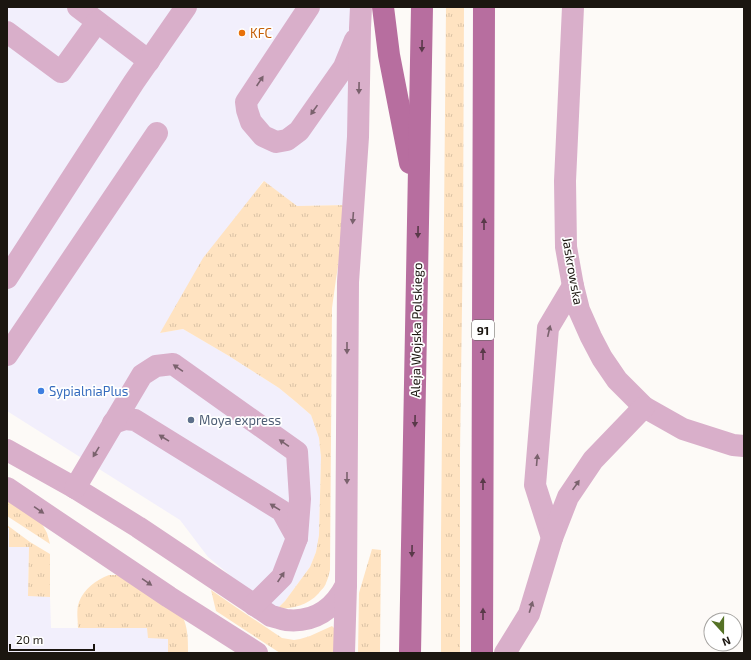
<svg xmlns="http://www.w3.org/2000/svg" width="751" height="660" font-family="'Exo 2',sans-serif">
  <defs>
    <pattern id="grass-tufts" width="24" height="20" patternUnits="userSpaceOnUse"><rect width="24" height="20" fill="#ffe3c1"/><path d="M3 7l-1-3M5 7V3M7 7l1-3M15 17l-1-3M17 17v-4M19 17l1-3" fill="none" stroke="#dac2a5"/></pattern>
  </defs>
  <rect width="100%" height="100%" fill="#fdfaf7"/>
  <g fill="#f2effc">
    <path d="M7,7H354L348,205L297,206L263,181L160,333L183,329L229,356L279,388L296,402L311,415L319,438L321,457L319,535L316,552L310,567L285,601L277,609L249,591L208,557L180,520L7,411Z"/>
    <path d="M7,528H9L29,546L28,595L50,597L51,628H147L168,639V653H7Z"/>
  </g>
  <g fill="url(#grass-tufts)">
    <path d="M446,7H464L463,234L460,453V653H441V538Z"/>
    <path d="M264,181L297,206L348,205L336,279L332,308L330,570C329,574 328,579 326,583C325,587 321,590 319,593C307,606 294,608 277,609L285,601L310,567L316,552L319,535L321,457L319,438L311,415L296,402L279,388L229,356L183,329L160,333L203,258Z"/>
    <path d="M7,498L41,522L47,533L50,544L7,516Z"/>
    <path d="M7,525L30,542L50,554V597L28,596L29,547H9V528H7Z"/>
    <path d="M372,549L381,550L380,653H358L359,593Z"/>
    <path d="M109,575H122L182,615C188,628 188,638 188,653H168V639L148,638L147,628H78C78,620 76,610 79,602C84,589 96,580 109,575Z"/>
    <path d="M211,590L240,610L282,638L294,640L300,639L310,636L332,626L334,628V653H280L216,611Z"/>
  </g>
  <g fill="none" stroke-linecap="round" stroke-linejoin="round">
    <g stroke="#d9afca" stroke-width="22">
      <path d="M78,7L149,61"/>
      <path d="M309,7L246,102L247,110L251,122L263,136L276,142L287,140L299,131L344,67L355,40"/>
      <path d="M573,7L565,181L566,247L573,286L579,310L591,337L602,358L617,380L644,407L683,429L733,445L744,446"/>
      <path d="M7,32L61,72L97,22"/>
      <path d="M7,278L134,82L186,7"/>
      <path d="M7,355L157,133"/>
      <path d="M113,423L125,419L135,420L282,511L297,538"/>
      <path d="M7,450L75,488L138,527L271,616C276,617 281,619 286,620C314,623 334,609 346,585"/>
      <path d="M7,488L169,597L257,653"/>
      <path d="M75,488L142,375L156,366L173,364L297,452L300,499L297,538L282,577L254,605"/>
      <path d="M552,538L535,485L548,328L573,286"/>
      <path d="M344,653L346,585L348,282L358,137L360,28L361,7"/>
      <path d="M505,653L529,614L552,538L568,497L593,460L644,407"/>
    </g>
    <g stroke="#b76e9f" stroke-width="22">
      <path d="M383,7L389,55L410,163"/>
      <path d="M410,653L422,7"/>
      <path d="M482,653L484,7"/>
    </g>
  </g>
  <defs><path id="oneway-solid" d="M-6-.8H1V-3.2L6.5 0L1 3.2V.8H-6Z"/></defs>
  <g fill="#593949">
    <use href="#oneway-solid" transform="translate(422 46) rotate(91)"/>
    <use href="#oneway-solid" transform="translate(484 224) rotate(-90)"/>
    <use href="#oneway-solid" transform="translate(418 232) rotate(91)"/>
    <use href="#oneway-solid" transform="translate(483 354) rotate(-90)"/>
    <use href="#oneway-solid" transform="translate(415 421) rotate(91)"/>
    <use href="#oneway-solid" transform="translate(483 484) rotate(-90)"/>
    <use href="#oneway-solid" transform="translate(412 551) rotate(91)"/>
    <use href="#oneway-solid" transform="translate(483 614) rotate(-90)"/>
  </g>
  <g fill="#7a626d">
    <use href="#oneway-solid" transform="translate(260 81) rotate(-56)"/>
    <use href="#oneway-solid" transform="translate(359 88) rotate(91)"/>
    <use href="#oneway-solid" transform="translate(314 110) rotate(125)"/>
    <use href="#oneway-solid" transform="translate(353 218) rotate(94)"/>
    <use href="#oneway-solid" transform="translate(549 331) rotate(-77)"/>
    <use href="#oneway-solid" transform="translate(347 348) rotate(90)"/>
    <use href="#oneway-solid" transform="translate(178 368) rotate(-146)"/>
    <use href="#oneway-solid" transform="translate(164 438) rotate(-148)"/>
    <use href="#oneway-solid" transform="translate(284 443) rotate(-145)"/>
    <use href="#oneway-solid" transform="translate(96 452) rotate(121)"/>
    <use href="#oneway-solid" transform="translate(537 460) rotate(-85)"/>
    <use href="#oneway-solid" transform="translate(347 478) rotate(90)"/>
    <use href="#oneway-solid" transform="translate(576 485) rotate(-55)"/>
    <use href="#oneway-solid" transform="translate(275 507) rotate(-148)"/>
    <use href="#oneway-solid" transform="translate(39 510) rotate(34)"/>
    <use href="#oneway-solid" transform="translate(281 577) rotate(-56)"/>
    <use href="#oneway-solid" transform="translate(147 582) rotate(34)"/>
    <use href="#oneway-solid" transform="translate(531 607) rotate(-73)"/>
  </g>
  <circle fill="#e8710a" stroke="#fff" stroke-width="1.5" cx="242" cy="33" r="4"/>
  <circle fill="#3f7fe0" stroke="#fff" stroke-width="1.5" cx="41" cy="391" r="4"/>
  <circle fill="#5c6f8a" stroke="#fff" stroke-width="1.5" cx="191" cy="420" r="4"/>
  <g text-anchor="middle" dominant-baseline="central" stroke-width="3.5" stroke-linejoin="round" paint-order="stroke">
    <rect fill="#fff" stroke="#5f5c58" stroke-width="1" x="472" y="320" width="22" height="20" rx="3"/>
    <g font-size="12" font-weight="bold" fill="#1b1610">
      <text x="483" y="330">91</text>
    </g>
    <g font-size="13" fill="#c56008" stroke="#fff" text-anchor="start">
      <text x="250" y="33">KFC</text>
    </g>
    <g font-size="13" fill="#1b1610" stroke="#fff">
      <text transform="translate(573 271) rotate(80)">Jaskrowska</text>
      <text transform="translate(416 330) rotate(-89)">Aleja Wojska Polskiego</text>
    </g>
    <g font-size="13" fill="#366cbe" stroke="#fff" text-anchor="start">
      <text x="49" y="391">SypialniaPlus</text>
    </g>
    <g font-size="13" fill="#4e5e75" stroke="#fff" text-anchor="start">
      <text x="199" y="420">Moya express</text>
    </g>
  </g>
  <rect width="751" height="660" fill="none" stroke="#1b1610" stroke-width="16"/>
  <g transform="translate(723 632) rotate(159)"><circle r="19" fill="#ffffff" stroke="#a4a29f"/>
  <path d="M0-3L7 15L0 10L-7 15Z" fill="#557226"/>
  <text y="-6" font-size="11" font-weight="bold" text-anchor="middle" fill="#1b1610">N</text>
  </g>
  <path d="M10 644v6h84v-6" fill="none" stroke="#1b1610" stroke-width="2"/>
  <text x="16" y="644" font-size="12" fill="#1b1610" stroke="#ffffff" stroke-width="3" paint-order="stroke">20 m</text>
</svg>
